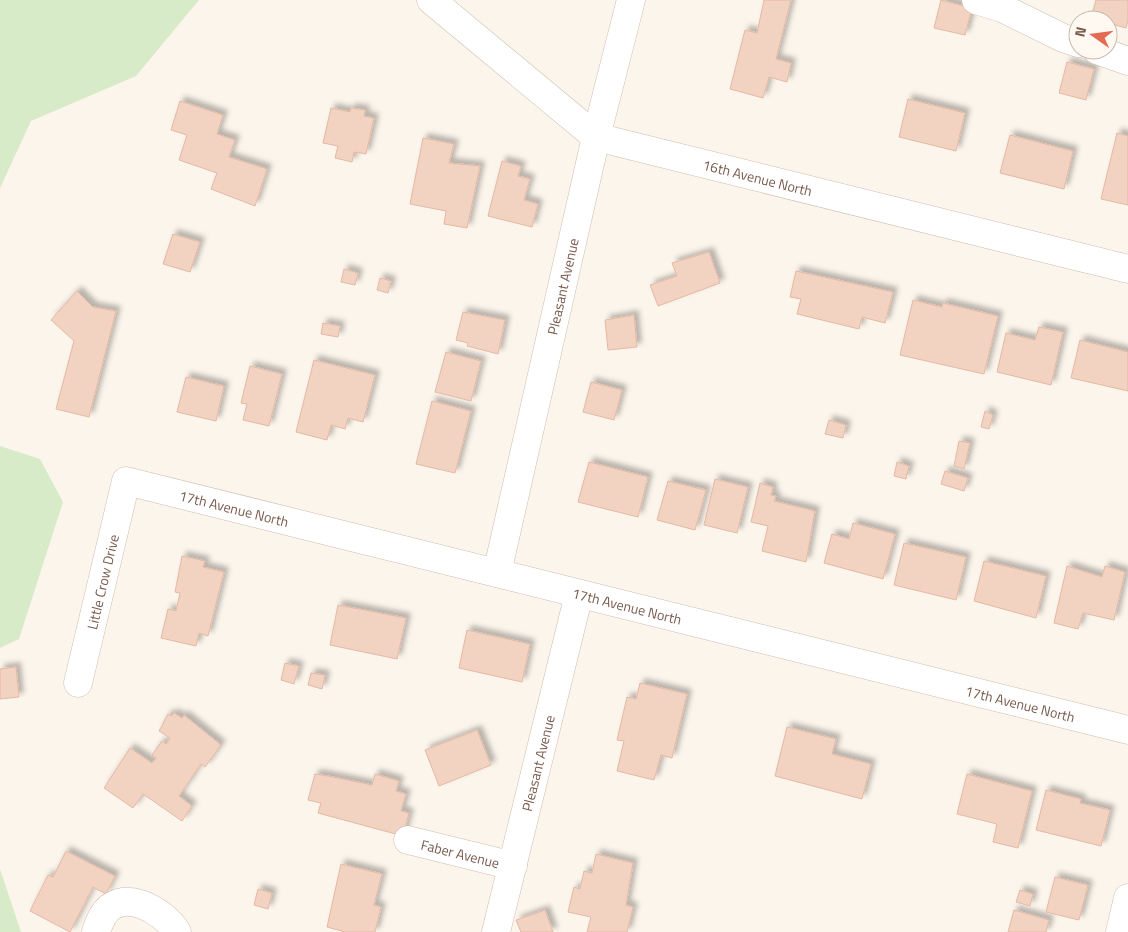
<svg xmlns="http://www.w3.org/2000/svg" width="1128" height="932" font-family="'Titillium Web',sans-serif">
  <defs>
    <filter id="shadow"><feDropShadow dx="4.5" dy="-4.5" stdDeviation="2.5" flood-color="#0004"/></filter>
  </defs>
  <rect width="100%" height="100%" fill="#fcf5eb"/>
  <g fill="#d8ebc8">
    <path d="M0,0H199L136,76L31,121L0,188Z"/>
    <path d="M0,446L40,459L63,502L19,639L0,648Z"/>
    <path d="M0,869L21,932H22H0Z"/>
  </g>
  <g fill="#f2d3c2" stroke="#e4b8a3" filter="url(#shadow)">
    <path d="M764,0H791L776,59L791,63L787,82L769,77L763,98L730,89L745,30L757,33Z"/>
    <path d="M941,0L972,8L965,35L934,28Z"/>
    <path d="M1096,0H1128V19L1126,28L1108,23V20L1091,19Z"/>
    <path d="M1067,62L1094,69L1086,100L1059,93Z"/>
    <path d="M908,99L965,113L956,151L899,137Z"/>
    <path d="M180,101L223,115L217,134L235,140L229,157L267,169L255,206L211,189L217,173L179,160L187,135L171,130Z"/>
    <path d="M331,108L350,112L351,108L365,110L364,116L374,118L366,154L354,152L352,162L335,158L338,146L323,143Z"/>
    <path d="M1117,133L1128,136V205L1101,199Z"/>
    <path d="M1010,135L1073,151L1064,189L1000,173Z"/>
    <path d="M423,138L454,144L449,163L480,166L467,228L444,224L446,211L410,204Z"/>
    <path d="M502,161L521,166L518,176L530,179L524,200L538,204L532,227L488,216Z"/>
    <path d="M173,234L200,242L190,272L163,264Z"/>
    <path d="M709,252L720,283L658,306L650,285L677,276L672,263Z"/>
    <path d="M344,269L358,273L355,285L341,282Z"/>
    <path d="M796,271L893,292L885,323L862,317L859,329L797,314L801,299L790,297Z"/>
    <path d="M380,278L391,281L388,293L377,290Z"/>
    <path d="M77,291L93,307L116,311L89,417L56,409L74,341L51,320Z"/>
    <path d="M913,300L942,307L943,303L998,316L984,374L900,355Z"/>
    <path d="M463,312L505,320L498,354L467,346L468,343L456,340Z"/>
    <path d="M634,315L637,347L608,350L605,320Z"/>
    <path d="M323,323L340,326L338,337L321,334Z"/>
    <path d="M1039,327L1063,332L1051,385L997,372L1006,333L1035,340Z"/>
    <path d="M1080,340L1128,352V391L1071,378Z"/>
    <path d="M446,352L481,361L471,401L435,392Z"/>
    <path d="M314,360L375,375L363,422L348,418L345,429L331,425L327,440L296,432Z"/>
    <path d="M250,366L282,374L269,426L243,420L247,404L241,403Z"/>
    <path d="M186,377L224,386L216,421L177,412Z"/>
    <path d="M591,382L622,390L614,420L583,412Z"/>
    <path d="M432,401L471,411L455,473L416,464Z"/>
    <path d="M985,411L993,415L989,429L981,427Z"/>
    <path d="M829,420L846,425L843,438L825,434Z"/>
    <path d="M959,441L970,443L964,469L954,466Z"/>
    <path d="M589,462L648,477L638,517L578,502Z"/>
    <path d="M897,462L909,466L906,479L894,476Z"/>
    <path d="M945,471L968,478L964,491L941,484Z"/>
    <path d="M715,479L748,487L737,533L704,525Z"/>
    <path d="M668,481L706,490L695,530L657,520Z"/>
    <path d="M760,483L773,487L771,495L776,496L774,501L815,511L806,562L762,551L768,526L751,522Z"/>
    <path d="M853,523L895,534L883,579L824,563L832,534L849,539Z"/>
    <path d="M904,543L966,557L956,600L894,585Z"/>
    <path d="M182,556L205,561L203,567L224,572L208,636L199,633L196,646L161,638L168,609L176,611L180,593L175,592Z"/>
    <path d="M984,561L1046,576L1036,618L974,601Z"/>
    <path d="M1067,566L1102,577L1105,566L1125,572L1114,620L1083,613L1078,629L1054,623Z"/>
    <path d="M338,605L406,618L397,659L330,645Z"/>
    <path d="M467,630L530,644L522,682L459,668Z"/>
    <path d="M285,663L299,666L294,684L281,680Z"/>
    <path d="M16,667L19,697L0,699V669Z"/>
    <path d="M311,673L325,675L322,689L308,685Z"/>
    <path d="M640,683L687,694L672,758L661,755L654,780L617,771L624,741L617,740L627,697L636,699Z"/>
    <path d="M174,713L182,718L184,715L221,745L205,767L201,764L179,796L192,806L182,821L143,794L133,808L104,788L130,748L152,763L156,758L152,755L162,741L166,744L170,738L159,731L168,714L171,716Z"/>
    <path d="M787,727L836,739L832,754L871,764L862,799L775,776Z"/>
    <path d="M477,730L491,765L439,786L425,750Z"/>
    <path d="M315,774L328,776L372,785L375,774L399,781L396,791L406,794L401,811L409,813L403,836L318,813L321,803L308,800Z"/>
    <path d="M967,774L1032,791L1018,848L993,842L997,824L957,814Z"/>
    <path d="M1046,790L1081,799L1080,803L1110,810L1101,846L1036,830Z"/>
    <path d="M66,851L115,876L106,894L93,887L70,932L30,911L48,875L53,877Z"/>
    <path d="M596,854L633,863L626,905L633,907L627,932H587L591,917L568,912L574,887L580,889L584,871L592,873Z"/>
    <path d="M341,864L382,874L374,905L381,907L375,932H345L327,927Z"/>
    <path d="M1055,877L1088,885L1079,920L1046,912Z"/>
    <path d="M258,889L272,893L268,909L254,905Z"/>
    <path d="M1020,890L1033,894L1030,906L1016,902Z"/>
    <path d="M545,910L553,932H521L516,920Z"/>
    <path d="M1014,910L1049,920L1046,932H1008Z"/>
  </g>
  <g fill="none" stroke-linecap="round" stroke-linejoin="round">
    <defs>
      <g id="minor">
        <path id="s1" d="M431,0L596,137L1128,269"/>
        <path d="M976,0L1002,8L1063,38L1078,43"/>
        <path d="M1097,50L1128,61"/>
        <path id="s2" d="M497,573L596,137L631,0"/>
        <path id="s3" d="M78,683L126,481L1128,730"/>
        <path id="s4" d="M408,840L513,866"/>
        <path d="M96,932C97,927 100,922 102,917C120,885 163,910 177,932"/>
        <path id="s5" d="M496,932L579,594"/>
        <path d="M1120,932L1128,898"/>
      </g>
    </defs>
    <use href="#minor" stroke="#cfbcaf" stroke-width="29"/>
    <use href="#minor" stroke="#fff" stroke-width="28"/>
  </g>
  <g text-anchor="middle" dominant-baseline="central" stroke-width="4" stroke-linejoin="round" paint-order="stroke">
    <g font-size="14" fill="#785a4d" stroke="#fff9f1">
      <text stroke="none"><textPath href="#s1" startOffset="381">16th Avenue North</textPath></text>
      <text stroke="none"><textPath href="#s2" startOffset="294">Pleasant Avenue</textPath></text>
      <text stroke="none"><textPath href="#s3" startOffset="319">17th Avenue North</textPath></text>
      <text stroke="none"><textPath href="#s3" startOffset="104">Little Crow Drive</textPath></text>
      <text stroke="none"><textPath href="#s3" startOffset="724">17th Avenue North</textPath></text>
      <text stroke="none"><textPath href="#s3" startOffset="1129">17th Avenue North</textPath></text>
      <text stroke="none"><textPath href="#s5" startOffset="174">Pleasant Avenue</textPath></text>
      <text stroke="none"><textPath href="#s4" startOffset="54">Faber Avenue</textPath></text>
    </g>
  </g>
  <g transform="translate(1093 35) rotate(284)"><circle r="24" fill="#fff9f1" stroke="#c9b9af"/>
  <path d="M0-4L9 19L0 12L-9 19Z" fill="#e46a53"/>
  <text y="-8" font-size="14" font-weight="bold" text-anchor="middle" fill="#785a4d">N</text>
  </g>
</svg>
